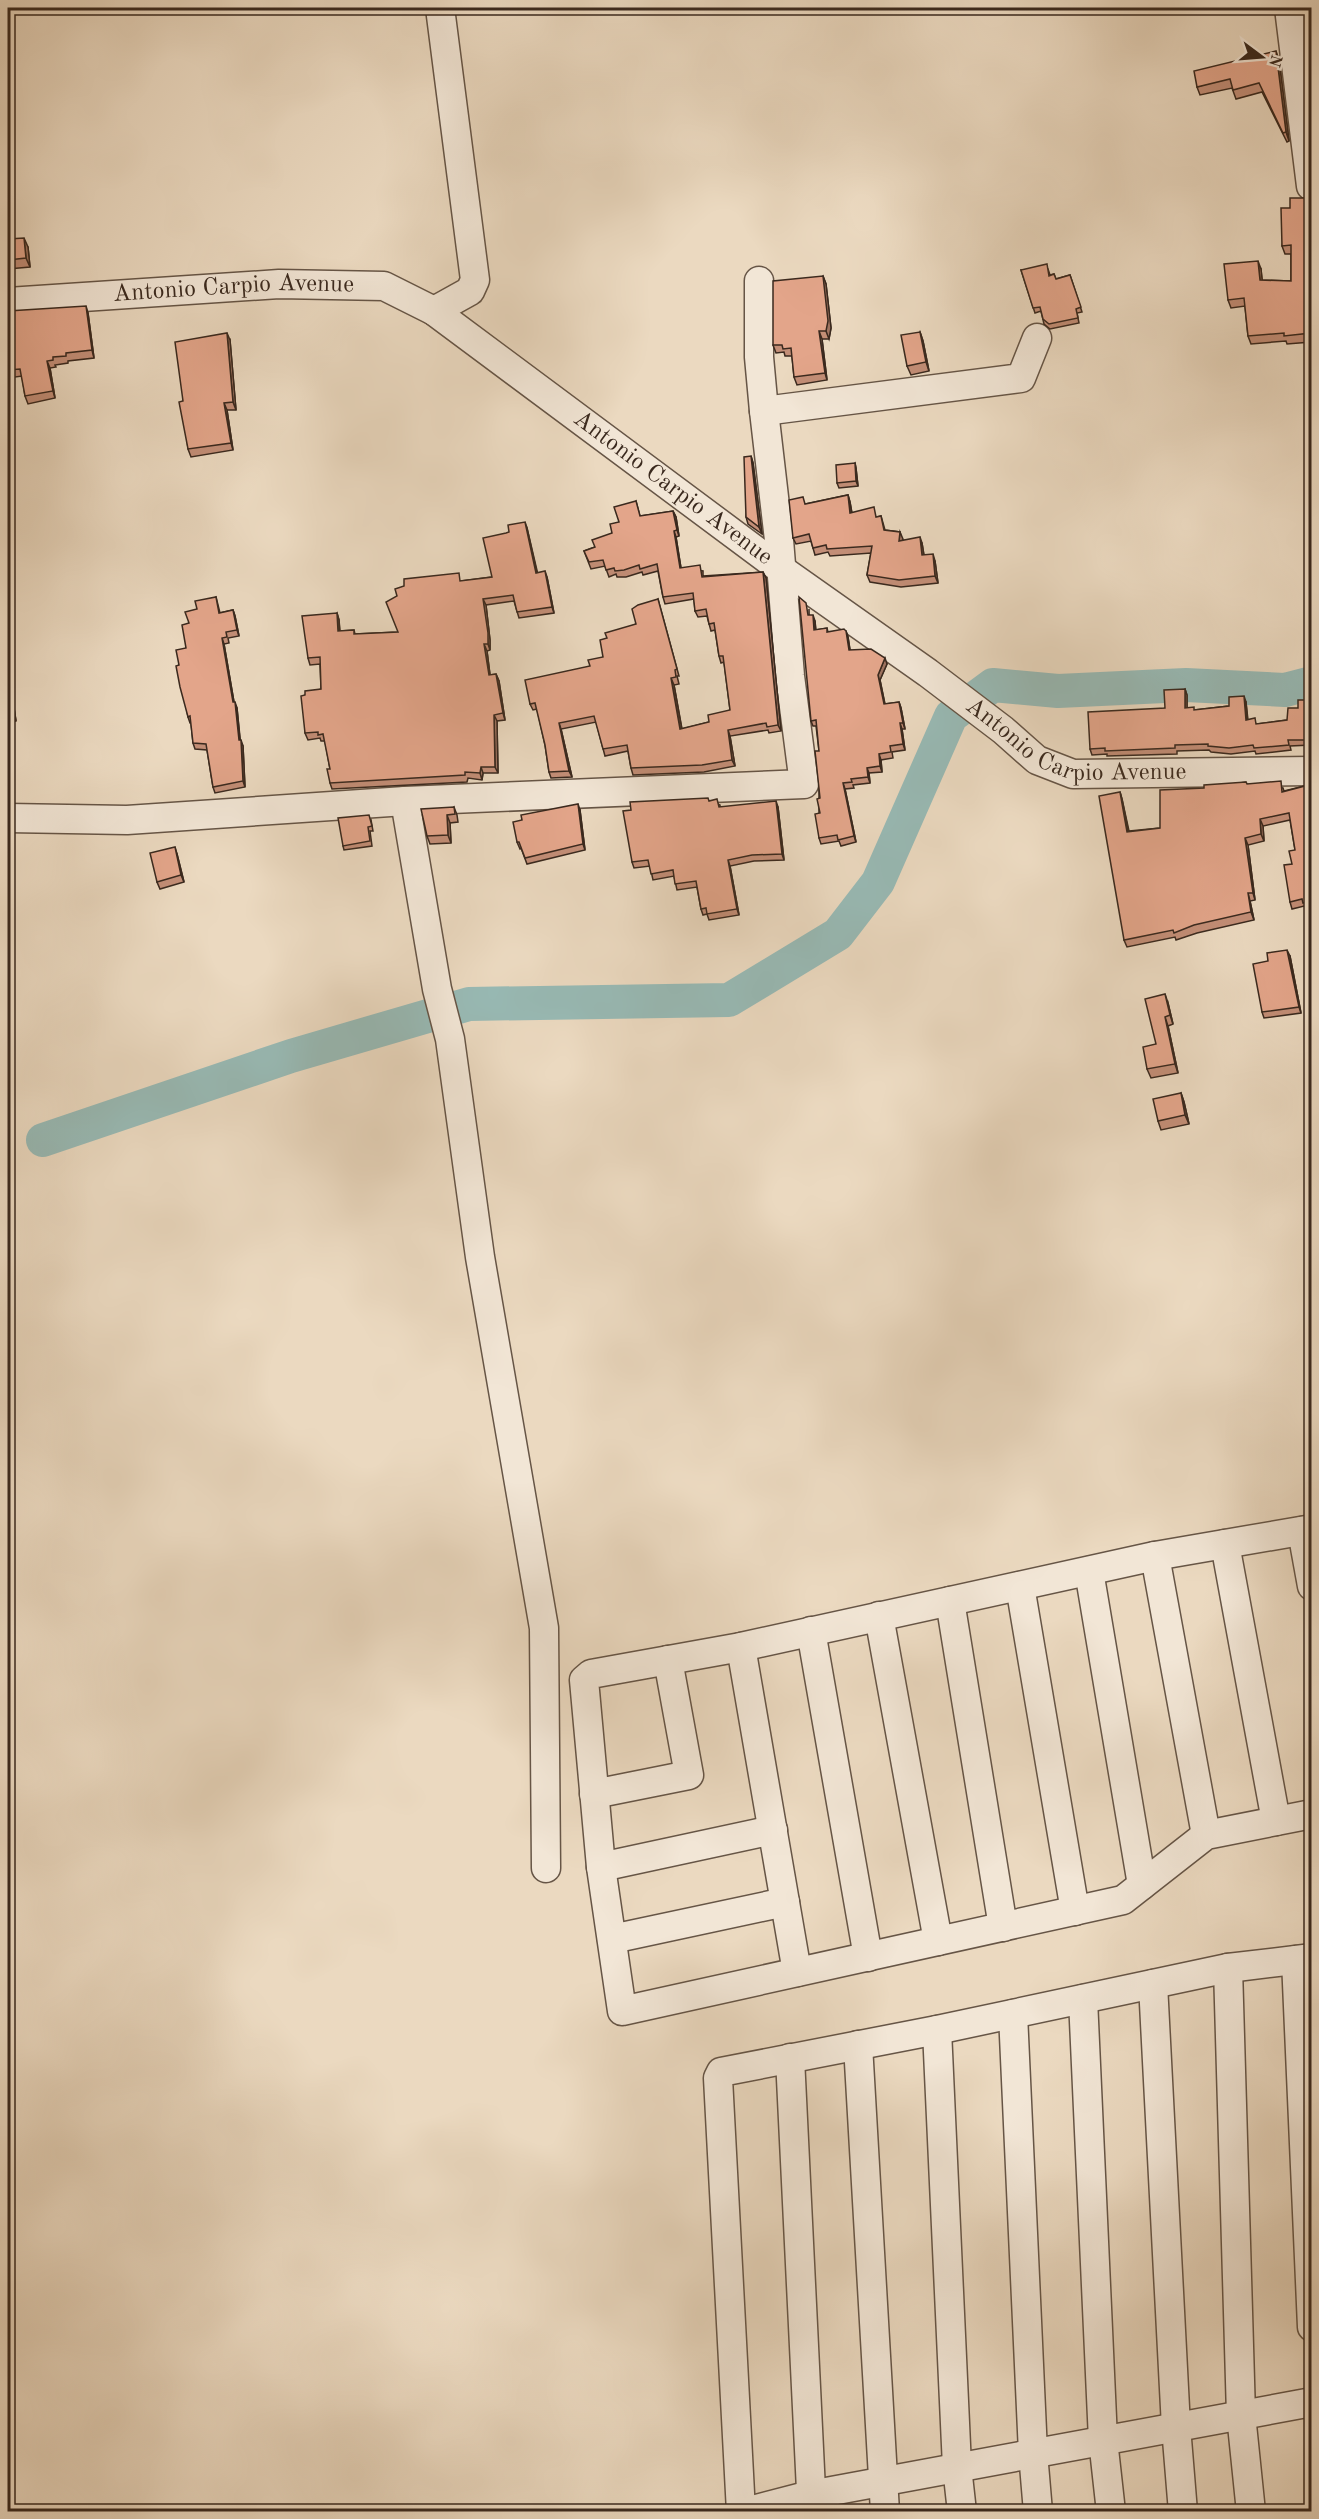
<svg xmlns="http://www.w3.org/2000/svg" width="1319" height="2519" font-family="'Old Standard TT',serif">
  <rect width="100%" height="100%" fill="#ebd9c0"/>
  <filter id="stains"><feTurbulence type="fractalNoise" baseFrequency=".00333" numOctaves="4"/><feColorMatrix values="0 0 0 0 .2 0 0 0 0 .09 0 0 0 0 .02 0 0 0 .5 -.17"/></filter>
  <radialGradient id="worn" r=".72"><stop offset=".6" stop-color="#630" stop-opacity="0"/><stop offset="1" stop-color="#630" stop-opacity=".3"/></radialGradient>
  <g fill="none" stroke-linecap="round" stroke-linejoin="round">
    <path stroke="#98bab5" stroke-width="34" d="M43,1140L291,1056L469,1004L729,1000L838,934L878,882L951,716L993,685L1058,691L1186,685L1285,690L1312,683"/>
    <defs>
      <g id="minor">
        <path d="M1289,8L1311,186"/>
        <path id="s1" d="M8,302L279,284L384,286L434,311L782,570L928,673L1003,730L1037,760L1073,774L1312,771"/>
        <path d="M434,311L470,291L475,280L440,8"/>
        <path d="M764,411L1021,378L1037,338"/>
        <path d="M405,801L437,989L450,1039L480,1257L544,1628L546,1868"/>
        <path d="M8,818L127,820L405,801L804,784L790,676L779,540L764,411L759,357V281"/>
        <path d="M1312,1529L1155,1556L741,1647L591,1674L584,1680L601,1867L622,2011L1123,1900L1206,1835L1312,1814"/>
        <path d="M1302,1531L1312,1586"/>
        <path d="M1225,1544L1276,1821"/>
        <path d="M1155,1556L1206,1835"/>
        <path d="M1089,1571L1142,1885"/>
        <path d="M1020,1586L1075,1911"/>
        <path d="M950,1601L1003,1927"/>
        <path d="M879,1616L938,1941"/>
        <path d="M811,1631L868,1957"/>
        <path d="M741,1647L797,1972"/>
        <path d="M594,1794L689,1775L668,1660"/>
        <path d="M601,1867L773,1830"/>
        <path d="M612,1939L785,1902"/>
        <path d="M1296,1960L1312,2327"/>
        <path d="M1228,1968L1241,2415L1251,2512"/>
        <path d="M1153,1984L1176,2427L1183,2512"/>
        <path d="M1083,1999L1103,2440L1111,2512"/>
        <path d="M1013,2014L1033,2453L1038,2512"/>
        <path d="M937,2030L957,2467L962,2512"/>
        <path d="M858,2045L885,2512"/>
        <path d="M790,2058L812,2511"/>
        <path d="M741,2512L718,2078L721,2072L937,2030L1228,1968L1312,1958"/>
        <path d="M745,2512L810,2495L1312,2402"/>
      </g>
    </defs>
    <use href="#minor" stroke="#665546" stroke-width="31"/>
    <use href="#minor" stroke="#f2e6d6" stroke-width="28"/>
  </g>
  <g fill="#c38e77" stroke="#3a291e" stroke-width="1.5">
    <path d="M1279,60L1289,141L1287,142L1262,92L1236,99L1232,88L1200,95L1197,87Z"/>
    <path d="M1311,198V342L1287,344L1286,341L1251,344L1248,336L1245,306L1231,308L1228,300L1261,269L1262,280L1291,281V254H1285L1282,246L1290,208Z"/>
    <path d="M8,239L28,247L30,267L8,269Z"/>
    <path d="M1048,269L1050,275L1054,274L1056,279L1070,275L1082,312L1077,313L1079,323L1050,329L1044,324L1041,311L1035,313L1021,270Z"/>
    <path d="M823,276L826,284L831,328L829,339H822L827,380L797,385L794,377L792,356H785L784,352L776,353L773,345Z"/>
    <path d="M8,311L88,313L94,358L68,361V363L55,365L56,367L50,368L55,398L28,404L25,396L22,376L8,378Z"/>
    <path d="M920,332L923,341L929,371L911,375L907,366Z"/>
    <path d="M230,340L236,410H227L233,450L191,457L188,449L183,401Z"/>
    <path d="M751,456L753,463L762,534L748,524L746,517Z"/>
    <path d="M855,463L856,468L858,486L839,488L837,483Z"/>
    <path d="M848,495L850,502L852,513L877,517L881,516L885,530L900,532L902,540L922,543L924,555L935,561L938,583L901,587L870,582L867,575L871,553L830,556L828,552L815,555L811,541L796,544L793,538L806,504Z"/>
    <path d="M636,501L640,516L673,511L676,517L679,536L676,537L681,568L703,571V576L763,572L766,578L781,731L769,733L768,730L730,736L735,766L704,772L633,775L631,768L628,751L605,756L596,722L561,729L572,777L551,778L549,772L545,745L537,709L533,710L530,704L590,666L603,657L607,638L636,624L658,599L679,676H677L679,684L674,685L682,729L709,722L730,710L724,662L721,663L719,656L715,630L711,631L707,616L698,617L695,611L694,599L665,604L663,597L658,571L643,575L642,572L626,577H617L616,574L609,577L605,566L591,569L584,551L595,547L612,533L619,522Z"/>
    <path d="M527,528L537,573L547,577L554,613L519,618L514,601L486,605L490,640V650L487,651L490,675L496,674L499,681L505,720L497,721L498,773H483L482,780L468,778L467,782L332,789L330,783V769L325,741H321L320,738L308,740L305,733V695L321,689L320,664L310,665L308,658L337,613L339,620L340,631L354,630L355,634L398,632L461,581L492,577Z"/>
    <path d="M216,597L220,613L233,610L235,616L239,636L228,638L229,643L224,644L234,702L237,708L240,740L243,746L245,787L215,793L213,787L207,750L195,749L193,743L191,723H190L188,717L179,665L186,648L189,623L197,609Z"/>
    <path d="M809,609V615L815,621L816,630L827,628L828,632L846,631L848,637L850,650L887,664L880,680L885,704L899,702L901,708L905,729H902L905,750L892,752L893,758L881,760L882,772L869,773L870,783L853,785L854,788L845,789L856,842L841,846L839,841L821,844L819,838V751L816,726H813L811,721Z"/>
    <path d="M9,682L11,688L16,721L12,722L11,737L8,738V682Z"/>
    <path d="M1185,689L1187,695V708L1194,710L1229,706L1246,702L1248,720L1257,724L1287,720L1298,708L1311,700V745L1290,746L1291,750L1256,754L1255,751L1231,754L1211,752L1209,750L1177,751V754L1107,756V754L1092,755L1090,749L1165,708Z"/>
    <path d="M1246,782L1247,784L1283,788L1284,791L1305,786L1310,801L1311,800V909L1306,910L1304,906L1292,909L1290,902L1292,864L1295,850L1290,820L1263,826L1264,841L1248,845L1255,900L1250,901L1254,920L1197,933L1176,940L1175,937L1127,947L1124,940L1120,792L1122,799L1129,831L1160,828L1204,788Z"/>
    <path d="M709,801L720,805V807H778L784,860L754,861L730,866L739,915L709,920L707,914L703,915L701,909L697,887L677,890L674,876L653,880L650,866L634,868L632,862Z"/>
    <path d="M454,807L457,815L458,822L450,823L451,843L430,844L427,836Z"/>
    <path d="M580,810L585,850L527,864L521,848L520,849L517,842Z"/>
    <path d="M371,820L373,831H370L372,846L344,850L343,846Z"/>
    <path d="M177,854L184,882L160,889L157,882Z"/>
    <path d="M1290,956L1301,1013L1264,1018L1262,1012L1268,961Z"/>
    <path d="M1168,1003L1173,1024L1168,1026L1178,1073L1151,1078L1147,1069L1156,1044Z"/>
    <path d="M1181,1093L1184,1102L1189,1124L1161,1130L1158,1121Z"/>
  </g>
  <g fill="#9f7461" stroke="#3a291e" stroke-width="1.5">
    <path d="M1276,51L1279,60L1289,141L1286,132Z"/>
    <path d="M24,238L28,247L30,267L26,258Z"/>
    <path d="M1258,261L1261,269L1263,288L1260,280Z"/>
    <path d="M823,276L826,284L831,328L829,339L826,331Z"/>
    <path d="M86,306L88,313L94,358L92,350Z"/>
    <path d="M819,331L822,339L827,380L825,373Z"/>
    <path d="M920,332L923,341L929,371L926,362Z"/>
    <path d="M227,333L230,340L236,410L233,402Z"/>
    <path d="M47,361L50,368L55,398L53,391Z"/>
    <path d="M224,403L227,410L233,450L231,443Z"/>
    <path d="M751,456L753,463L762,534L759,527Z"/>
    <path d="M855,463L856,468L858,486L856,481Z"/>
    <path d="M848,495L850,502L853,520L850,513Z"/>
    <path d="M673,511L676,517L679,536L677,530Z"/>
    <path d="M525,522L527,528L539,579L536,573Z"/>
    <path d="M674,531L676,537L682,574L680,568Z"/>
    <path d="M900,532L903,539L901,548L899,541Z"/>
    <path d="M920,537L922,543L925,562L922,555Z"/>
    <path d="M933,554L935,561L938,583L935,576Z"/>
    <path d="M545,571L547,577L554,613L552,607Z"/>
    <path d="M763,572L766,578L781,731L778,725Z"/>
    <path d="M483,599L486,605L490,640V650L488,644Z"/>
    <path d="M233,610L235,616L239,636L237,630Z"/>
    <path d="M337,613L339,620L340,637L338,631Z"/>
    <path d="M813,615L815,621L816,636L814,630Z"/>
    <path d="M846,631L848,637L851,656L849,650Z"/>
    <path d="M222,638L224,644L235,708L233,702Z"/>
    <path d="M484,644L487,651L491,682L489,675Z"/>
    <path d="M885,658L887,664L880,680L886,710L884,704L878,675Z"/>
    <path d="M496,674L499,681L505,720L503,713Z"/>
    <path d="M671,678L674,685L683,736L680,729Z"/>
    <path d="M9,682L11,688L16,721L14,715Z"/>
    <path d="M1185,689L1187,695V714L1185,708Z"/>
    <path d="M1244,696L1246,702L1248,726L1246,720Z"/>
    <path d="M235,702L237,708L241,747L239,740Z"/>
    <path d="M899,702L901,708L905,729L903,723Z"/>
    <path d="M494,715L497,721L498,773L495,767Z"/>
    <path d="M10,716L12,722L11,737L9,731Z"/>
    <path d="M559,723L561,729L572,777L569,771Z"/>
    <path d="M900,723L902,729L905,750L903,744Z"/>
    <path d="M728,730L730,736L735,766L732,760Z"/>
    <path d="M241,740L243,746L245,787L243,781Z"/>
    <path d="M879,754L881,760L882,772L880,766Z"/>
    <path d="M481,767L483,773L482,780L480,773Z"/>
    <path d="M867,768L869,773L870,783L868,777Z"/>
    <path d="M843,783L845,789L856,842L854,836Z"/>
    <path d="M1120,792L1122,799L1130,839L1127,832Z"/>
    <path d="M776,801L778,807L784,860L782,854Z"/>
    <path d="M578,804L580,810L585,850L583,844Z"/>
    <path d="M447,815L450,823L451,843L448,835Z"/>
    <path d="M1260,819L1263,826L1264,841L1261,834Z"/>
    <path d="M1245,838L1248,845L1255,900L1253,893Z"/>
    <path d="M175,847L177,854L184,882L181,875Z"/>
    <path d="M728,860L730,866L739,915L737,909Z"/>
    <path d="M1248,893L1250,901L1254,920L1251,912Z"/>
    <path d="M1287,950L1290,956L1301,1013L1299,1007Z"/>
    <path d="M1165,994L1168,1003L1173,1024L1170,1015Z"/>
    <path d="M1165,1017L1168,1026L1178,1073L1175,1064Z"/>
    <path d="M1181,1093L1184,1102L1189,1124L1185,1115Z"/>
  </g>
  <g fill="#e3a58a" stroke="#3a291e" stroke-width="1.5">
    <path d="M1276,51L1286,132L1283,133L1259,83L1233,90L1230,79L1197,87L1194,71Z"/>
    <path d="M1290,198H1311V284H1310L1311,294V333L1284,336V333L1248,336L1244,298L1228,300L1224,264L1258,261L1260,280L1291,281V245L1282,246L1281,208H1290Z"/>
    <path d="M24,238L26,258L8,260V239Z"/>
    <path d="M1047,264L1049,276L1054,274L1056,279L1070,275L1081,307L1076,309L1078,318L1049,324L1043,319L1040,307L1033,308L1021,270Z"/>
    <path d="M823,276L828,321L826,331H819L825,373L794,377L791,348L783,349L782,345H773V281Z"/>
    <path d="M86,306L92,350L66,353V356L53,357V360L47,361L53,391L25,396L20,369L8,370V311Z"/>
    <path d="M920,332L926,362L907,366L901,335Z"/>
    <path d="M227,333L233,402L224,403L231,443L188,449L179,402L183,401L175,342Z"/>
    <path d="M751,456L759,527L746,517L744,457Z"/>
    <path d="M855,463L856,481L837,483L836,465Z"/>
    <path d="M848,495L850,513L874,507L876,517L881,516L884,530L900,532L899,541L920,537L922,555L933,554L935,576L899,580L867,575L872,546L827,549L826,545L813,548L809,534L793,538L789,500L803,497L805,504Z"/>
    <path d="M636,501L640,516L673,511L677,530L674,531L680,568L700,565L702,577L763,572L778,725L767,727L766,723L728,730L732,760L702,765L631,768L627,745L603,749L594,716L559,723L569,771L549,772L545,745L535,703L530,704L525,680L590,666L588,660L603,657L600,640L607,638L605,633L636,624L632,609L638,605L658,599L677,669L675,670L676,677L671,678L680,729L709,722L708,715L730,710L723,656H719L714,623L709,624L706,609L695,611L693,593L663,597L657,564L640,569L639,565L624,570L615,571L614,568L606,570L603,560L589,562L584,551L595,547L592,540L612,533L610,524L619,522L614,507Z"/>
    <path d="M525,522L536,573L545,571L552,607L517,612L513,595L483,599L488,633V644H484L489,675L496,674L503,713L494,715L495,767H481L480,773L465,772V775L330,783L327,769H330L323,734L318,735V732L305,733L301,696L305,695V691L321,689L320,657L308,658L302,616L337,613L338,631L354,630V634L398,632L386,602L397,596L395,589L404,586V579L459,573L460,581L492,577L483,538L506,533L509,532L508,525Z"/>
    <path d="M216,597L219,613L233,610L237,630L226,632L227,637L222,638L233,702H235L239,740H241L243,781L213,787L206,744L193,743L190,716L188,717L180,687L176,666L179,665L176,650L186,648L182,625L189,623L185,612L197,609L195,601Z"/>
    <path d="M799,597L806,603L808,615H813L814,630L827,628V632L844,629L846,631L849,650L871,649L885,658L878,675L884,704L899,702L903,723H900L903,744L890,746L891,752L879,754L880,766L867,768L868,777L851,779L852,782L843,783L854,836L838,840L837,835L819,838L815,814L820,813L817,799L820,798L815,751H819L816,720L811,721Z"/>
    <path d="M9,682L14,715L10,716L9,731L8,732V682Z"/>
    <path d="M1185,689V708L1194,707V710L1229,706V697L1244,696L1246,720L1255,718L1256,724L1287,720L1288,708H1298V700H1311V740H1288L1289,745L1254,748L1253,745L1229,748L1208,746V744L1175,745V748L1105,751V748L1090,749L1088,712L1165,708L1164,690Z"/>
    <path d="M1281,781L1282,792L1305,786L1309,801L1311,800V901L1303,903L1302,899L1290,902L1284,865L1292,864L1289,851L1295,850L1289,813L1260,819L1261,834L1245,838L1253,893H1248L1251,912L1194,925L1174,933L1173,930L1124,940L1099,796L1120,792L1127,832L1160,828V790L1204,788V785L1246,782L1247,784Z"/>
    <path d="M708,798L709,801L717,799L719,807L776,801L782,854L752,855L728,860L737,909L707,914L706,908L701,909L696,881L675,884L673,870L651,874L648,860L632,862L623,811L631,810L630,802Z"/>
    <path d="M578,804L583,844L525,858L519,842H517L513,822L522,820L521,815Z"/>
    <path d="M454,807L455,814L447,815L448,835L427,836L421,809Z"/>
    <path d="M369,815L372,826L368,827L370,841L343,846L338,818Z"/>
    <path d="M175,847L181,875L157,882L150,853Z"/>
    <path d="M1287,950L1299,1007L1262,1012L1253,964L1268,961L1267,953Z"/>
    <path d="M1165,994L1170,1015L1165,1017L1175,1064L1147,1069L1143,1047L1156,1044L1145,999Z"/>
    <path d="M1181,1093L1185,1115L1158,1121L1153,1099Z"/>
  </g>
  <g text-anchor="middle" dominant-baseline="central" stroke-width="4.5" stroke-linejoin="round" paint-order="stroke">
    <g font-size="24" fill="#3a291e" stroke="#f2e6d6">
      <text stroke="none"><textPath href="#s1" startOffset="226">Antonio Carpio Avenue</textPath></text>
      <text stroke="none"><textPath href="#s1" startOffset="730">Antonio Carpio Avenue</textPath></text>
      <text stroke="none"><textPath href="#s1" startOffset="1216">Antonio Carpio Avenue</textPath></text>
    </g>
  </g>
  <rect width="1319" height="2519" fill="none" stroke="#ebd9c0" stroke-width="30"/>
  <rect x="9" y="9" width="1301" height="2501" fill="none" stroke="#3a291e" stroke-width="3"/>
  <rect x="15" y="15" width="1289" height="2489" fill="none" stroke="#3a291e" stroke-width="1.5"/>
  <g transform="translate(1262 57) rotate(106)" stroke="#f2e6d6" stroke-width="4.5" paint-order="stroke">
  <path d="M0-4.5L10 22L0 15L-10 22Z" fill="#3a291e"/>
  <text y="-9" font-size="16" font-weight="bold" text-anchor="middle" fill="#3a291e">N</text>
  </g>
  <rect width="100%" height="100%" filter="url(#stains)"/>
  <rect width="100%" height="100%" fill="url(#worn)"/>
</svg>
